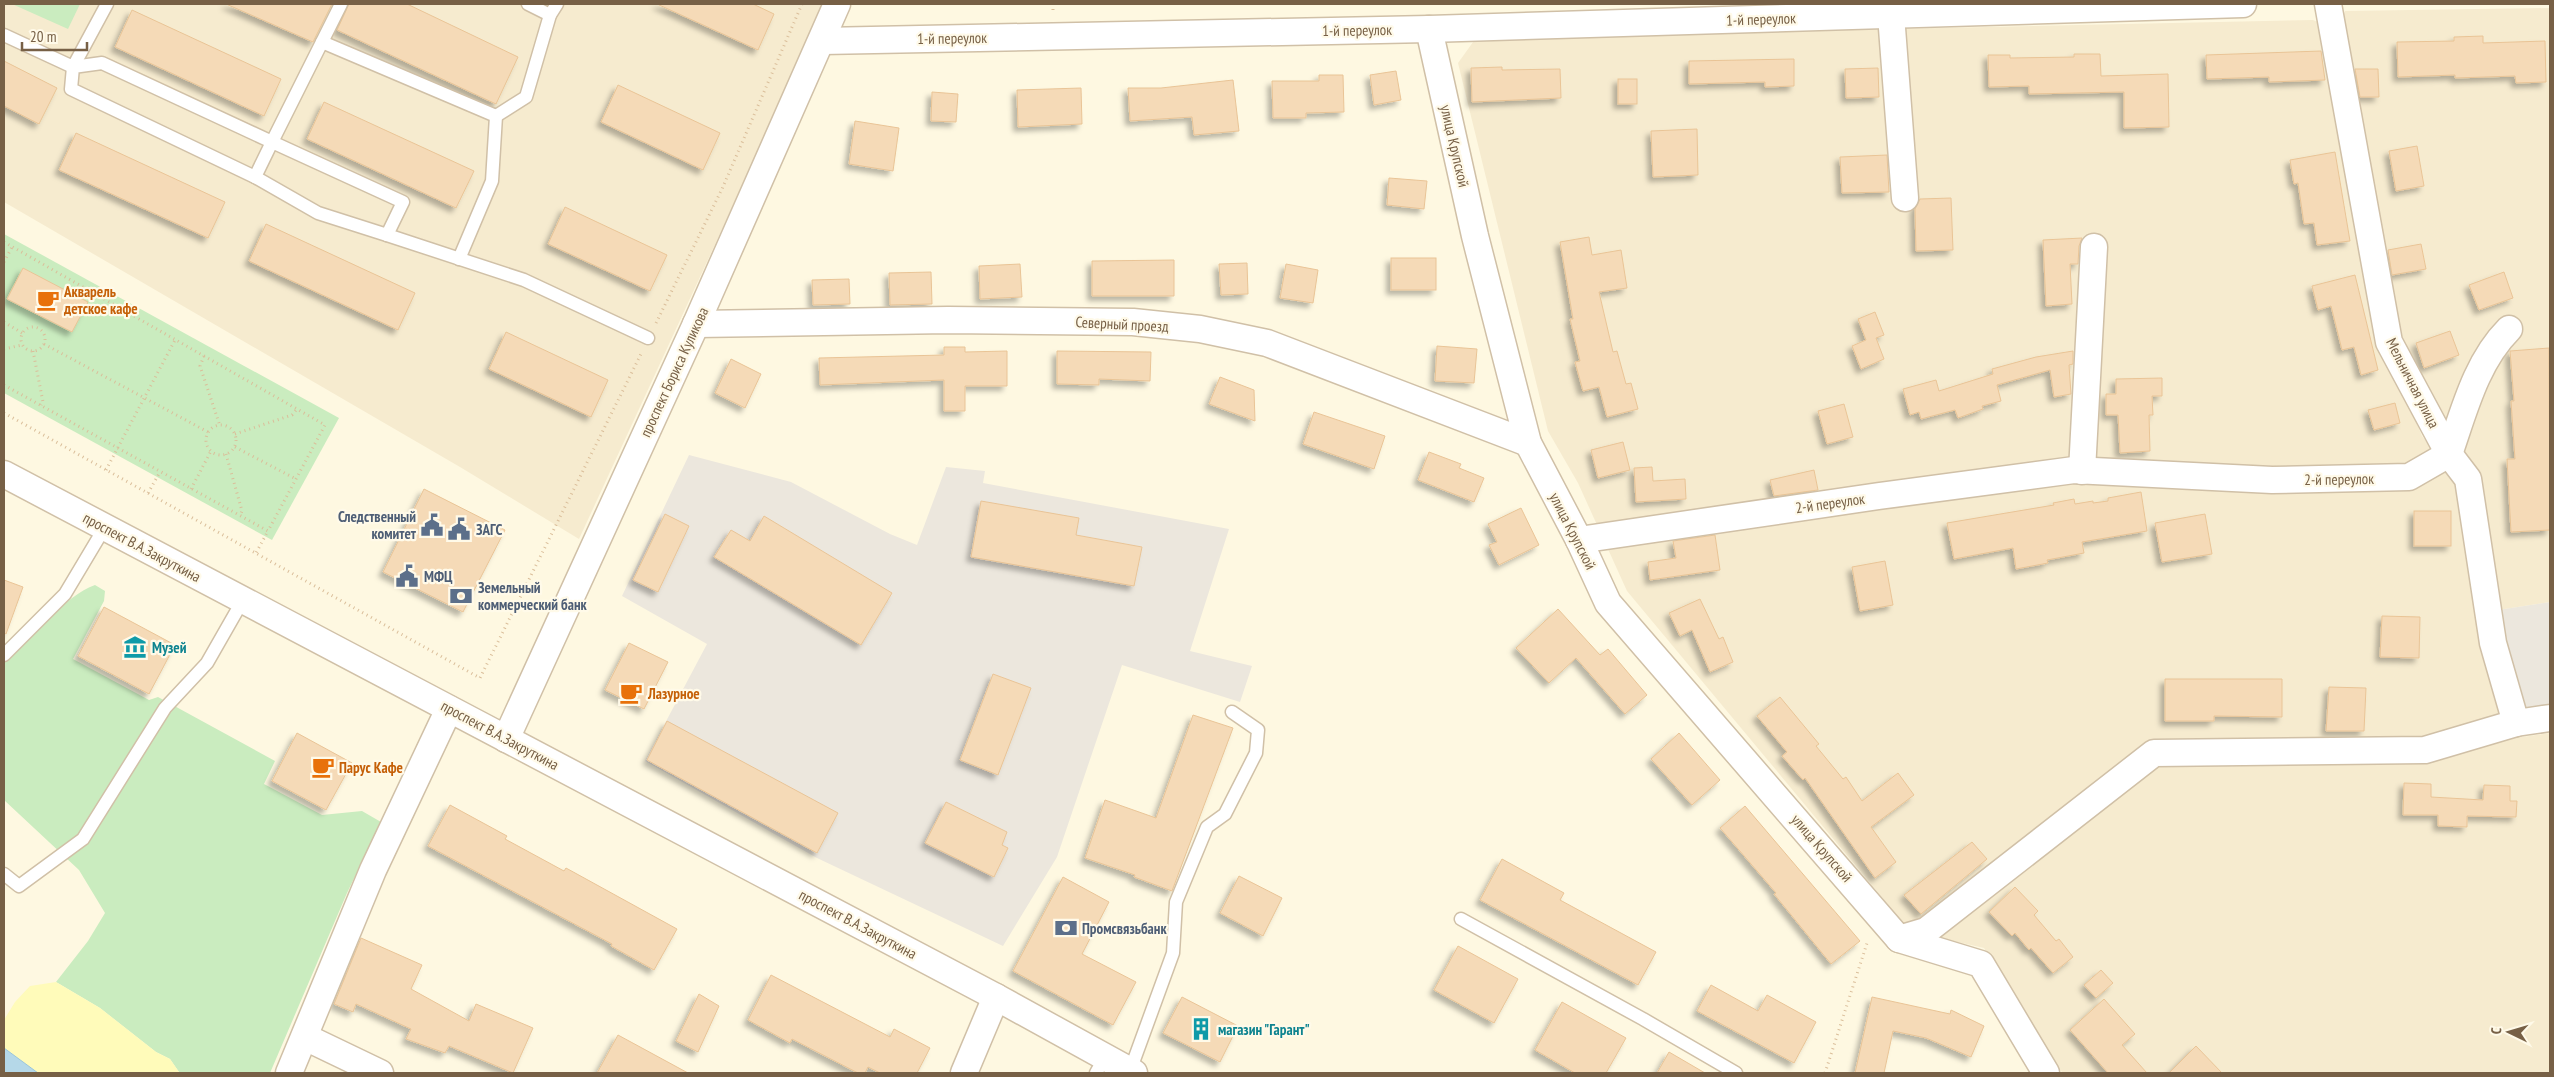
<svg xmlns="http://www.w3.org/2000/svg" width="2554" height="1077" font-family="'PT Sans Narrow',sans-serif">
  <defs>
    <filter id="shadow"><feDropShadow dx="-4.5" dy="4.5" stdDeviation="2.5" flood-color="#0004"/></filter>
  </defs>
  <rect width="100%" height="100%" fill="#fef8e1"/>
  <g fill="#f6ebcf">
    <path d="M4,4H826L579,539L460,467L4,202Z"/>
    <path d="M2550,8V602L2498,610L2476,470L2428,394L2395,332L2340,26L2345,11Z"/>
    <path d="M2313,20L2322,24L2385,349L2422,436L2460,485L2498,712L2522,737L2550,733V1073H2063L2055,1065L1984,948L1910,931L1627,591L1578,483L1548,431L1458,63L1476,38Z"/>
  </g>
  <g fill="#ece7dd">
    <path d="M689,455L791,482L890,534L917,545L946,467L985,471L983,483L1229,529L1190,651L1252,666L1240,702L1122,665L1057,857L1003,946L817,858L645,761L707,644L622,596Z"/>
    <path d="M2550,602V706L2525,710L2498,610Z"/>
  </g>
  <g fill="#caecbf">
    <path d="M12,4H80L68,29Z"/>
    <path d="M4,234L339,418L272,540L4,393Z"/>
    <path d="M95,585L105,591L104,601L73,659L149,700L158,697L275,761L264,784L322,815L362,811L381,822L347,893L270,1073L179,1072L170,1059L156,1052L100,1008L56,982L88,941L105,913L79,870L4,800V663C27,640 66,595 95,585Z"/>
  </g>
  <path fill="#fffbba" d="M56,982L100,1008L156,1052L170,1059L179,1072L183,1073H38L4,1048V1020L15,1002L30,986Z"/>
  <path fill="#b5d8e8" stroke="#9ac6db" d="M4,1048L38,1073H4Z"/>
  <g fill="#f5dab7" stroke="#e9c496" filter="url(#shadow)">
    <path d="M226,4H332L313,42Z"/>
    <path d="M349,4H407L518,57L496,104L337,30Z"/>
    <path d="M657,4H753L774,14L758,50Z"/>
    <path d="M132,10L281,79L264,116L115,47Z"/>
    <path d="M2483,36V43L2545,41L2546,82L2516,83L2515,76L2455,78V75L2398,77L2397,42L2454,41V37Z"/>
    <path d="M2321,51L2325,80L2269,82V77L2207,79L2206,55Z"/>
    <path d="M2074,54H2100L2101,76L2168,74L2169,127L2124,128V92L2029,94V86L1989,87L1988,55H2010V58L2074,57Z"/>
    <path d="M1794,59V86L1765,87V82L1689,84V61Z"/>
    <path d="M4,61L57,88L39,124L4,106Z"/>
    <path d="M1502,67V70L1560,69L1561,98L1472,102L1471,68Z"/>
    <path d="M1878,68L1879,97L1846,98L1845,69Z"/>
    <path d="M2355,69H2378L2379,97H2360Z"/>
    <path d="M1396,71L1401,100L1374,105L1370,75Z"/>
    <path d="M1319,75H1343L1344,112L1306,113V118H1273L1272,81H1319Z"/>
    <rect x="1618" y="79" width="19" height="25"/>
    <path d="M1233,80L1239,131L1194,135L1192,117L1130,121L1128,88H1161Z"/>
    <path d="M618,85L720,133L703,170L601,122Z"/>
    <path d="M1081,88L1082,124L1018,127L1017,90Z"/>
    <path d="M932,92L958,94L956,122L931,121Z"/>
    <path d="M324,102L474,171L456,208L307,139Z"/>
    <path d="M855,121L899,128L893,171L849,164Z"/>
    <path d="M1697,129L1698,175L1653,177L1651,131Z"/>
    <path d="M76,133L225,202L208,238L59,170Z"/>
    <path d="M2417,146L2424,186L2396,191L2389,151Z"/>
    <path d="M2335,152L2350,241L2317,245L2314,223L2304,224L2298,183L2294,184L2290,160Z"/>
    <path d="M1887,155L1889,192L1842,193L1840,157Z"/>
    <path d="M1389,178L1427,181L1424,209L1387,205Z"/>
    <path d="M1951,198L1953,250L1916,251L1915,209L1920,199Z"/>
    <path d="M565,207L667,255L650,291L548,244Z"/>
    <path d="M266,224L415,293L398,330L249,261Z"/>
    <path d="M1589,237L1592,255L1621,250L1627,288L1599,292L1613,352L1617,351L1626,384L1631,383L1638,409L1607,417L1599,387L1583,391L1575,362L1580,361L1570,319H1573L1560,242Z"/>
    <path d="M2082,238L2079,246L2078,264H2070L2072,304L2046,306L2043,240Z"/>
    <path d="M2421,244L2426,269L2392,275L2388,250Z"/>
    <rect x="1391" y="258" width="45" height="32"/>
    <path d="M1174,260V296H1092V261Z"/>
    <path d="M1247,263L1248,294L1221,295L1219,264Z"/>
    <path d="M1020,264L1022,297L980,299L979,266Z"/>
    <path d="M1286,264L1318,270L1313,303L1280,298Z"/>
    <path d="M23,268L88,302L72,332L7,299Z"/>
    <path d="M931,272L932,304L890,305L889,273Z"/>
    <path d="M2504,272L2513,298L2479,310L2469,285Z"/>
    <path d="M2355,275L2378,370L2361,375L2354,347L2342,350L2331,306L2318,310L2312,286Z"/>
    <path d="M849,279L850,304L813,305L812,280Z"/>
    <path d="M1875,312L1884,335L1876,338L1884,359L1861,369L1852,346L1866,340L1858,319Z"/>
    <path d="M2450,331L2459,355L2424,368L2416,343Z"/>
    <path d="M506,332L608,380L591,417L489,369Z"/>
    <path d="M1437,346L1477,349L1474,383L1435,381Z"/>
    <path d="M944,347H965V352L1007,351V386H965V411H944V380L820,385L819,358L944,355Z"/>
    <path d="M2549,348L2550,530L2511,532L2507,459H2515L2511,401H2514L2510,351Z"/>
    <path d="M1057,351L1151,352L1150,381L1099,379V385L1057,384Z"/>
    <path d="M2073,351V364L2069,365L2071,394L2054,397L2050,370L1997,385L2001,401L1982,406L1983,409L1958,418L1955,410L1921,419L1919,412L1910,415L1903,389L1936,380L1939,391L1993,374L1992,369L2036,357Z"/>
    <path d="M731,359L761,374L745,408L715,393Z"/>
    <path d="M1220,377L1254,390L1255,421L1209,404Z"/>
    <path d="M2162,378V396H2152L2153,415H2149L2150,451L2120,453L2118,415H2106V394H2116V379Z"/>
    <path d="M2395,403L2400,423L2374,430L2368,410Z"/>
    <path d="M1844,404L1853,437L1827,444L1818,411Z"/>
    <path d="M1314,412L1385,436L1374,469L1303,444Z"/>
    <path d="M1623,442L1630,470L1598,478L1591,450Z"/>
    <path d="M1429,452L1461,464L1459,468L1484,478L1474,502L1418,480Z"/>
    <path d="M1652,467L1653,481L1685,479L1686,499L1636,502L1634,468Z"/>
    <path d="M1814,470L1818,490L1774,496L1770,480Z"/>
    <path d="M424,489L505,530L463,612L383,572Z"/>
    <path d="M2141,492L2147,531L2082,542L2084,553L2047,560L2048,563L2016,569L2013,548L1954,559L1947,523L2054,505L2053,503L2074,499L2075,504L2093,501V503L2108,501V498Z"/>
    <path d="M981,501L1079,518L1076,535L1142,547L1134,586L971,557Z"/>
    <path d="M1521,508L1539,545L1499,565L1489,545L1497,542L1488,524Z"/>
    <rect x="2414" y="511" width="37" height="35"/>
    <path d="M665,514L689,526L658,592L633,580Z"/>
    <path d="M2205,514L2212,554L2162,562L2155,523Z"/>
    <path d="M764,516L892,593L861,645L714,557L731,530L750,541Z"/>
    <path d="M1715,535L1720,570L1650,580L1648,562L1676,558L1673,541Z"/>
    <path d="M1885,561L1893,605L1860,611L1852,567Z"/>
    <path d="M4,580L23,587L6,634L4,633Z"/>
    <path d="M1700,599L1719,639L1723,637L1733,662L1710,672L1692,630L1680,636L1669,613Z"/>
    <path d="M104,607L175,645L149,694L78,656Z"/>
    <path d="M1558,609L1600,655L1608,649L1647,695L1625,714L1576,658L1549,683L1516,648Z"/>
    <path d="M2382,616L2420,617L2419,658L2380,657Z"/>
    <path d="M629,643L668,662L644,709L605,690Z"/>
    <path d="M993,674L1031,688L998,775L960,760Z"/>
    <path d="M2165,679H2282V717L2214,716V721H2165Z"/>
    <path d="M2329,687L2366,688L2364,731H2326Z"/>
    <path d="M1780,697L1819,744L1816,746L1843,779L1846,777L1862,801L1898,773L1914,795L1871,827L1896,862L1875,878L1805,778L1803,780L1782,756L1787,752L1757,716Z"/>
    <path d="M1193,715L1233,728L1172,891L1134,877L1135,875L1085,858L1105,800L1156,818Z"/>
    <path d="M667,721L838,813L817,853L647,760Z"/>
    <path d="M297,733L352,763L326,810L272,781Z"/>
    <path d="M1679,733L1720,780L1692,805L1651,759Z"/>
    <path d="M2404,783L2431,784V797L2483,800L2484,785L2510,786V801H2517L2516,817L2467,816V827L2438,826V815H2403Z"/>
    <path d="M946,802L1007,832L1002,845L1008,848L994,877L925,843Z"/>
    <path d="M450,805L507,836L505,839L564,871L566,868L677,929L654,970L611,946L612,944L428,846Z"/>
    <path d="M1745,806L1860,941L1831,964L1774,894L1776,893L1720,828Z"/>
    <path d="M1972,842L1987,859L1921,914L1904,895Z"/>
    <path d="M1502,859L1564,893L1560,900L1656,952L1638,985L1480,900Z"/>
    <path d="M1239,876L1282,898L1263,936L1220,913Z"/>
    <path d="M1063,877L1109,902L1082,954L1136,982L1113,1025L1013,971Z"/>
    <path d="M2015,887L2038,911L2034,915L2056,941L2059,939L2073,957L2053,973L2031,948L2029,950L2015,933L2012,936L1989,912Z"/>
    <path d="M361,938L422,965L411,989L469,1021L476,1004L533,1028L513,1073L449,1046L445,1053L406,1039L411,1029L356,1004L353,1012L334,1004Z"/>
    <path d="M1458,946L1518,979L1494,1023L1434,990Z"/>
    <path d="M2101,970L2113,983L2096,998L2084,985Z"/>
    <path d="M771,975L890,1037L894,1029L930,1048L917,1073H880L868,1067L865,1073H858L792,1039L790,1043L748,1020Z"/>
    <path d="M1711,985L1758,1011L1767,995L1816,1022L1794,1063L1697,1011Z"/>
    <path d="M699,994L719,1006L698,1052L676,1041Z"/>
    <path d="M1182,997L1238,1026L1220,1062L1163,1033Z"/>
    <path d="M1872,997L1950,1014L1951,1010L1984,1026L1971,1057L1926,1038L1893,1031L1884,1073H1855Z"/>
    <path d="M2104,999L2135,1034L2122,1045L2147,1073H2108L2070,1030Z"/>
    <path d="M1562,1002L1626,1038L1606,1073H1575L1535,1050Z"/>
    <path d="M618,1035L688,1073H597Z"/>
    <path d="M2196,1046L2222,1073H2169Z"/>
    <path d="M1669,1052L1705,1073H1657Z"/>
  </g>
  <g fill="none" stroke-linecap="round" stroke-linejoin="round">
    <defs>
      <g id="lane">
        <path d="M341,4L272,142L403,202L387,235L524,280L648,338"/>
        <path d="M528,4L550,15"/>
        <path d="M4,35L73,67L107,4"/>
        <path d="M322,42L496,116L492,181L459,259"/>
        <path d="M102,63L272,142L255,177L71,89L73,67Z"/>
        <path d="M496,116L526,97L550,15L557,4"/>
        <path d="M255,177L318,213L387,235"/>
        <path d="M4,655L65,594L105,527"/>
        <path d="M4,874L19,886L83,839L165,708L207,663L243,600"/>
        <path d="M1461,919L1643,1019L1736,1073"/>
        <path d="M1130,1071L1173,953L1176,902L1207,827L1225,814L1256,753L1258,730L1232,712"/>
        <path d="M1096,1073L1105,1057"/>
      </g>
      <g id="street">
        <path d="M2328,4L2389,342L2449,454L2468,479L2493,643L2516,723"/>
        <path d="M1891,15L1905,198"/>
        <path d="M1429,29L1475,236L1528,443L1579,540L1608,603L1899,939L1981,964L2046,1073"/>
        <path d="M822,41L1429,29L2243,4"/>
        <path d="M696,324L948,320L1133,322L1200,329L1267,343L1528,443"/>
        <path d="M2082,471L2094,247"/>
        <path d="M4,474L996,997L1134,1073"/>
        <path d="M1579,540L1879,496L2074,470L2272,480L2409,477L2449,454C2464,411 2476,362 2509,329"/>
        <path d="M506,739L696,324L837,4"/>
        <path d="M1899,939L1926,931L2154,753L2425,750L2516,723L2550,718"/>
        <path d="M305,1037L380,1073"/>
        <path d="M289,1073L373,870L449,709"/>
        <path d="M964,1073L996,997"/>
      </g>
    </defs>
    <use href="#lane" stroke="#d0c0a7" stroke-width="15"/>
    <use href="#street" stroke="#d0c0a7" stroke-width="29"/>
    <g stroke="#dabe9a" stroke-width="3" stroke-dasharray="1 4" stroke-linecap="butt">
      <path d="M1053,4V12"/>
      <path d="M4,242L325,425L268,531"/>
      <path d="M4,262L12,247"/>
      <path d="M4,322L22,333"/>
      <path d="M656,323L722,189L802,4"/>
      <circle cx="33" cy="339" r="12"/>
      <path d="M44,344L208,432"/>
      <path d="M4,349L22,345"/>
      <path d="M33,351L43,402L41,405"/>
      <path d="M204,356L200,366L220,426"/>
      <path d="M4,385L268,531L256,553"/>
      <path d="M4,413L480,678L641,354"/>
      <circle cx="221" cy="440" r="15"/>
      <path d="M235,434L292,415L297,409"/>
      <path d="M235,447L296,479"/>
      <path d="M226,454L242,511L240,516"/>
      <path d="M106,470L175,340"/>
      <path d="M191,489L211,451"/>
      <path d="M148,493L160,472"/>
      <path d="M1825,1073L1868,940"/>
    </g>
    <use href="#lane" stroke="#fff" stroke-width="12"/>
    <use href="#street" stroke="#fff" stroke-width="26"/>
  </g>
  <defs>
    <symbol id="cafe-bare" viewBox="-9 -9 18 18"><path d="M-5.5-4.5H6V0H3Q3 3.5 0 3.5H-2.5Q-5.5 3.5-5.5 0ZM3-3.2v2h1.7v-2ZM-6 4.5H4V6H-6Z" fill="#e8710a" stroke="#fffae9" stroke-width="2.5" paint-order="stroke"/></symbol>
    <symbol id="civic-bare" viewBox="-9 -9 18 18"><path d="M-.6-6.5H3V-4.5H.6V-3L4-1V1h2V6H-6V1h2V-1L-.6-3ZM-1.2 2.5V6h2.4V2.5Z" fill="#5c6f8a" stroke="#fffae9" stroke-width="2.5" paint-order="stroke"/></symbol>
    <symbol id="bank-bare" viewBox="-9 -9 18 18"><path d="M-6-4H6V4H-6ZM0-2.3a2.3 2.3 0 1 0 0 4.6a2.3 2.3 0 1 0 0-4.6Z" fill="#5c6f8a" stroke="#fffae9" stroke-width="2.5" paint-order="stroke"/></symbol>
    <symbol id="museum-bare" viewBox="-9 -9 18 18"><path d="M0-6L6-3V-2H-6V-3ZM-5-1h2V3h-2ZM-1-1h2V3h-2ZM3-1h2V3H3ZM-6 4H6V6H-6Z" fill="#0f9aa8" stroke="#fffae9" stroke-width="2.5" paint-order="stroke"/></symbol>
    <symbol id="building-bare" viewBox="-9 -9 18 18"><path d="M-4-6H4V6H1V3H-1V6H-4ZM-2.5-4.3h1.7v1.8h-1.7ZM.8-4.3h1.7v1.8H.8ZM-2.5-1h1.7V.8h-1.7ZM.8-1h1.7V.8H.8Z" fill="#0f9aa8" stroke="#fffae9" stroke-width="2.5" paint-order="stroke"/></symbol>
  </defs>
  <g fill-rule="evenodd">
    <use href="#cafe-bare" x="32" y="284" width="32" height="32"/>
    <use href="#civic-bare" x="416" y="509" width="32" height="32"/>
    <use href="#civic-bare" x="443" y="513" width="32" height="32"/>
    <use href="#civic-bare" x="391" y="560" width="32" height="32"/>
    <use href="#bank-bare" x="445" y="580" width="32" height="32"/>
    <use href="#museum-bare" x="119" y="631" width="32" height="32"/>
    <use href="#cafe-bare" x="615" y="677" width="32" height="32"/>
    <use href="#cafe-bare" x="307" y="751" width="32" height="32"/>
    <use href="#bank-bare" x="1050" y="912" width="32" height="32"/>
    <use href="#building-bare" x="1185" y="1013" width="32" height="32"/>
  </g>
  <g text-anchor="middle" dominant-baseline="central" stroke-width="4.5" stroke-linejoin="round" paint-order="stroke">
    <g font-size="15" fill="#776046" stroke="#fffae9">
      <text transform="translate(1761 19) rotate(-2)">1-й переулок</text>
      <text transform="translate(1357 30) rotate(-1)">1-й переулок</text>
      <text transform="translate(952 38) rotate(-1)">1-й переулок</text>
      <text transform="translate(1455 146) rotate(77)">улица Крупской</text>
      <text transform="translate(1122 324) rotate(3)">Северный проезд</text>
      <text transform="translate(674 372) rotate(-65)">проспект Бориса Куликова</text>
      <text transform="translate(2413 383) rotate(63)">Мельничная улица</text>
      <text transform="translate(2339 479) rotate(-1)">2-й переулок</text>
      <text transform="translate(1830 503) rotate(-8)">2-й переулок</text>
      <text transform="translate(1573 531) rotate(63)">улица Крупской</text>
      <text transform="translate(142 547) rotate(28)">проспект В.А.Закруткина</text>
      <text transform="translate(500 735) rotate(28)">проспект В.А.Закруткина</text>
      <text transform="translate(1822 848) rotate(49)">улица Крупской</text>
      <text transform="translate(858 924) rotate(28)">проспект В.А.Закруткина</text>
    </g>
    <g font-size="15" font-weight="bold" fill="#c56008" stroke="#fffae9" text-anchor="start">
      <text x="64" y="291">Акварель<tspan x="64" dy="17">детское кафе</tspan></text>
      <text x="648" y="693">Лазурное</text>
      <text x="339" y="767">Парус Кафе</text>
    </g>
    <g font-size="15" font-weight="bold" fill="#4e5e75" stroke="#fffae9" text-anchor="start">
      <text x="416" y="516" text-anchor="end">Следственный<tspan x="416" dy="17">комитет</tspan></text>
      <text x="476" y="529">ЗАГС</text>
      <text x="424" y="576">МФЦ</text>
      <text x="478" y="587">Земельный<tspan x="478" dy="17">коммерческий банк</tspan></text>
      <text x="1082" y="928">Промсвязьбанк</text>
    </g>
    <g font-size="15" font-weight="bold" fill="#0d838f" stroke="#fffae9" text-anchor="start">
      <text x="152" y="647">Музей</text>
      <text x="1218" y="1029">магазин "Гарант"</text>
    </g>
  </g>
  <rect width="2554" height="1077" fill="none" stroke="#776046" stroke-width="10"/>
  <g transform="translate(2509 1032) rotate(275)" stroke="#fffae9" stroke-width="4" paint-order="stroke">
  <path d="M0-4L9 19L0 12L-9 19Z" fill="#776046"/>
  <text y="-8" font-size="14" font-weight="bold" text-anchor="middle" fill="#776046">С</text>
  </g>
  <path d="M22 42v8h65v-8" fill="none" stroke="#776046" stroke-width="2.5"/>
  <text x="30" y="42" font-size="15" fill="#776046" stroke="#fffae9" stroke-width="4" paint-order="stroke">20 m</text>
</svg>
